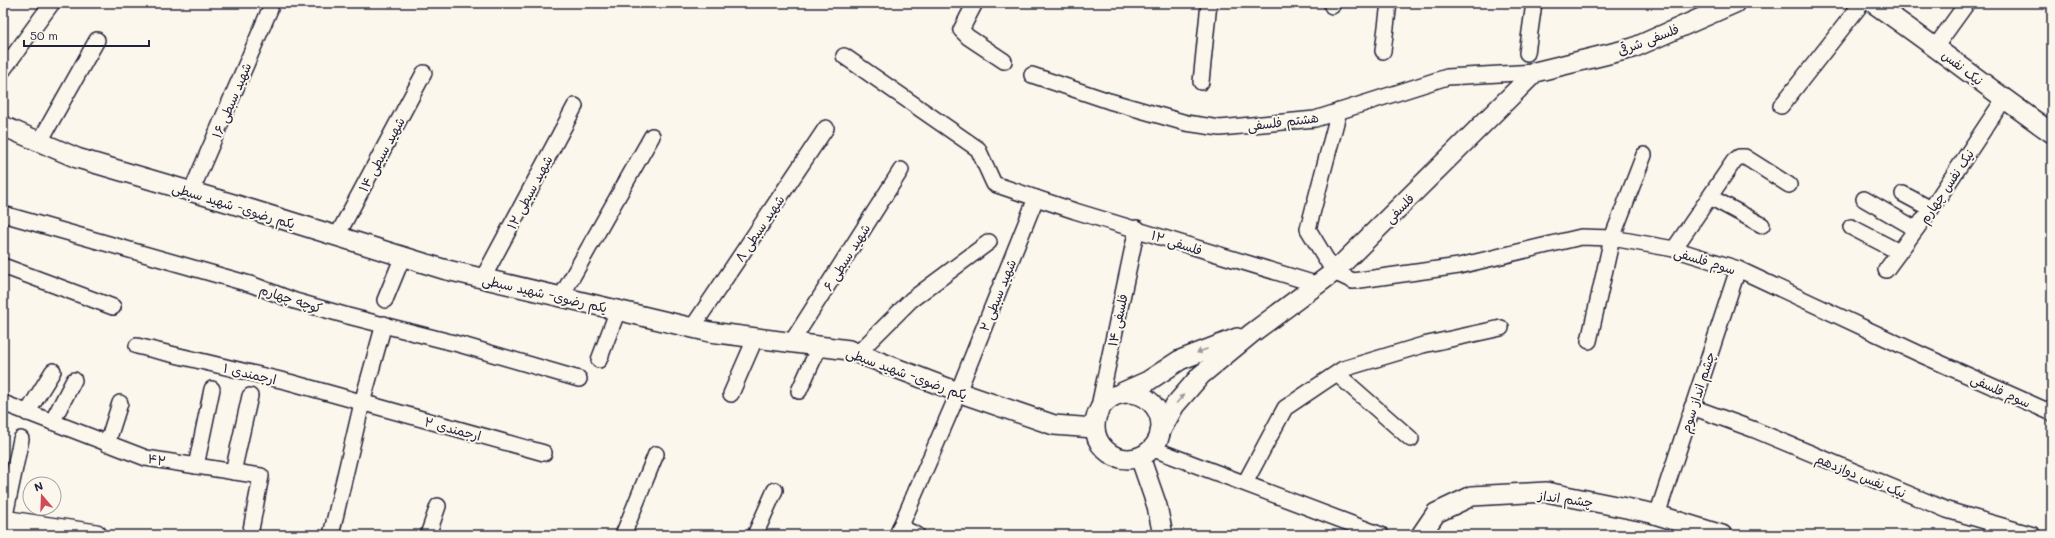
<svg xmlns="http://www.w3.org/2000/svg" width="2055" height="538" font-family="Mali,'Playpen Sans Arabic',sans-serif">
  <rect width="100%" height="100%" fill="#fbf7ec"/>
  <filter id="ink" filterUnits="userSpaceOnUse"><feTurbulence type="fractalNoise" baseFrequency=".025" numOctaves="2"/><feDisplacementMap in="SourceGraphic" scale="8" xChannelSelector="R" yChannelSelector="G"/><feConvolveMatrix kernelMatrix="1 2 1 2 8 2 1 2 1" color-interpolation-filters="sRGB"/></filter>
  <g filter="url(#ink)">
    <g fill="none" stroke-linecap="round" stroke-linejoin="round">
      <defs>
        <g id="minor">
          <path d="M975,3L961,30L968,37L1004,61"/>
          <path d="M1332,6V3"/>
          <path d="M1936,46L1967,3"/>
          <path d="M1383,51L1389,3"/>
          <path d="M1527,53L1534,3"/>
          <path d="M844,56L978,149L994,184L1075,211L1319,285"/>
          <path d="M3,70L52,3"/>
          <path d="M1032,75L1109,101L1186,123L1220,128L1315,119L1447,77L1535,72"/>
          <path d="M1201,82L1209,3"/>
          <path d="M1781,106L1862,3"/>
          <path d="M1339,111L1308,229L1334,272L1353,281L1459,266L1581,237L1612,238L1674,249L1738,269L1922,355L2052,413"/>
          <path d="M39,143L97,40"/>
          <path d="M191,192L270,9"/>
          <path d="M1903,194L1931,209"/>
          <path d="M1710,197L1762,225"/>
          <path d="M1864,199L1916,229"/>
          <path d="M3,214L253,285L295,301L348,316L462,345L579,379"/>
          <path d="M1851,227L1899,252"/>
          <path d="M337,236L424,73"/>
          <path d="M1674,249L1734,161L1739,157H1745L1789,185"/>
          <path d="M3,266L113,307"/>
          <path d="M1886,270L1931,209L2004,99"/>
          <path d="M483,278L575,106"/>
          <path d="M561,297L652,136"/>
          <path d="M385,300L403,256"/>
          <path d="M692,328L826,128"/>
          <path d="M1589,341L1612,238L1644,155"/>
          <path d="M791,343L901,170"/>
          <path d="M137,346L289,382L544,453"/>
          <path d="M857,354L911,300L989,242"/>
          <path d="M599,360L618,310"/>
          <path d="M1337,374L1411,439"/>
          <path d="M799,391L819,347"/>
          <path d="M958,392L1036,198"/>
          <path d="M731,394L755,339"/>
          <path d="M3,403L146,458L261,476L250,535"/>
          <path d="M1692,407L1755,430L1947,510L2033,535"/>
          <path d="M1098,411L1137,228"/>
          <path d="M27,413L53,371"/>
          <path d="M52,422L74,380"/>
          <path d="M107,444L120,403"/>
          <path d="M1151,448L1381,535"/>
          <path d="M196,466L212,389"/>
          <path d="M233,472L250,396"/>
          <path d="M1245,483L1285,408L1343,369L1423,345L1501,328"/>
          <path d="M1657,515L1738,269"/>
          <path d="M3,525L21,439"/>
          <path d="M900,527L917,535"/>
          <path d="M331,535L362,403L384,324"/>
          <path d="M428,535L438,506"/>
          <path d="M623,535L656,454"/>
          <path d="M755,535L775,490"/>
          <path d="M897,535L954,403"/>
        </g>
        <g id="tertiary">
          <path d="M1873,3C1934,45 1992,91 2052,133"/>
          <path d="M3,126L77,158L230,203L443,269L710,332L849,350L958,392L1054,425L1094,428"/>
          <path d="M1121,393L1148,381L1180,360L1237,338"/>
          <circle cx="1128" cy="426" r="33"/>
          <path d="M1160,432L1175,405L1201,375L1252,333L1334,272L1535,72L1633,48L1735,3"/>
          <path d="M1140,457L1157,506L1163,535"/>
          <path d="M1421,535L1436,513L1472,496L1546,492L1651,513L1722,535"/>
        </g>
        <path id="secondary" d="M3,521L96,535"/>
      </defs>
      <use href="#minor" stroke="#22223b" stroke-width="18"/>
      <use href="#tertiary" stroke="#22223b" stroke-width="22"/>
      <use href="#secondary" stroke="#22223b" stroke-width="24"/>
      <use href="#minor" stroke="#fbf7ec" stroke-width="15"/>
      <use href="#tertiary" stroke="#fbf7ec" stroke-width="19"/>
      <use href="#secondary" stroke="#fbf7ec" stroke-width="21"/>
    </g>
    <defs><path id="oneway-solid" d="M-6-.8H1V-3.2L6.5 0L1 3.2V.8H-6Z"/></defs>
    <g fill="#99979c">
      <use href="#oneway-solid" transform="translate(1202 351) rotate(159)"/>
      <use href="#oneway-solid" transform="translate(1180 399) rotate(-50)"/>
    </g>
  </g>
  <g text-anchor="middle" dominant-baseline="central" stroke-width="4" stroke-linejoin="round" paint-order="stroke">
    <g font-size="13" fill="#22223b" stroke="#fbf7ec">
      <text transform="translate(1648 39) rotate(-21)">فلسفی شرقی</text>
      <text transform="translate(1963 67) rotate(38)">نیک نفس</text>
      <text transform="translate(231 100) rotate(-67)">شهید سبطی ۱۶</text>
      <text transform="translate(1283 121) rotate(-7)">هشتم فلسفی</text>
      <text transform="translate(381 154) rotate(-62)">شهید سبطی ۱۴</text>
      <text transform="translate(1946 186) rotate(-56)">نیک نفس چهارم</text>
      <text transform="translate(529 192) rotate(-62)">۱۲ شهید سبطی</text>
      <text transform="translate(234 205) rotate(17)">یکم رضوی- شهید سبطی</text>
      <text transform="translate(1399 208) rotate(-45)">فلسفی</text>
      <text transform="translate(759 228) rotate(-56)">۸ شهید سبطی</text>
      <text transform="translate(1177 242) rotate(18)">۱۲ فلسفی</text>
      <text transform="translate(846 257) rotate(-58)">۶ شهید سبطی</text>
      <text transform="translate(1705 260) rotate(17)">سوم فلسفی</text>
      <text transform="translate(545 293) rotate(13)">یکم رضوی- شهید سبطی</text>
      <text transform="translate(997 295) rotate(-68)">۲ شهید سبطی</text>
      <text transform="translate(291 298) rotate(18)">کوچه چهارم</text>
      <text transform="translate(1117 320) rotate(-78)">۱۴ فلسفی</text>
      <text transform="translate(250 373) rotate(13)">۱ ارجمندی</text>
      <text transform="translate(907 373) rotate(20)">یکم رضوی- شهید سبطی</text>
      <text transform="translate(2001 390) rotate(24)">سوم فلسفی</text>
      <text transform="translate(1697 392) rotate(-72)">چشم انداز سوم</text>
      <text transform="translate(453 428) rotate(15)">۲ ارجمندی</text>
      <text transform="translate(157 459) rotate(10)">۴۲</text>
      <text transform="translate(1861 475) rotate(22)">نیک نفس دوازدهم</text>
      <text transform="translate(1566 498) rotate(8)">چشم انداز</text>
    </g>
  </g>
  <rect width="2055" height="538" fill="none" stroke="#fbf7ec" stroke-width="16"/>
  <rect x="8" y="8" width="2039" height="522" fill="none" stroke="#22223b" stroke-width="1.5" filter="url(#ink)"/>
  <g transform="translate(42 496) rotate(341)"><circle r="19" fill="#fbf7ec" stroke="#a4a2a5"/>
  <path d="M0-3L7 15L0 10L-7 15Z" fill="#d1495b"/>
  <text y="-6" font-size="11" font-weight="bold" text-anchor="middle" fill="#22223b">N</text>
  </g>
  <path d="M24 40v6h125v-6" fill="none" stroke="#22223b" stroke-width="2"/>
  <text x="30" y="40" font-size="12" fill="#22223b" stroke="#fbf7ec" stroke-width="3" paint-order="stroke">50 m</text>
</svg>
